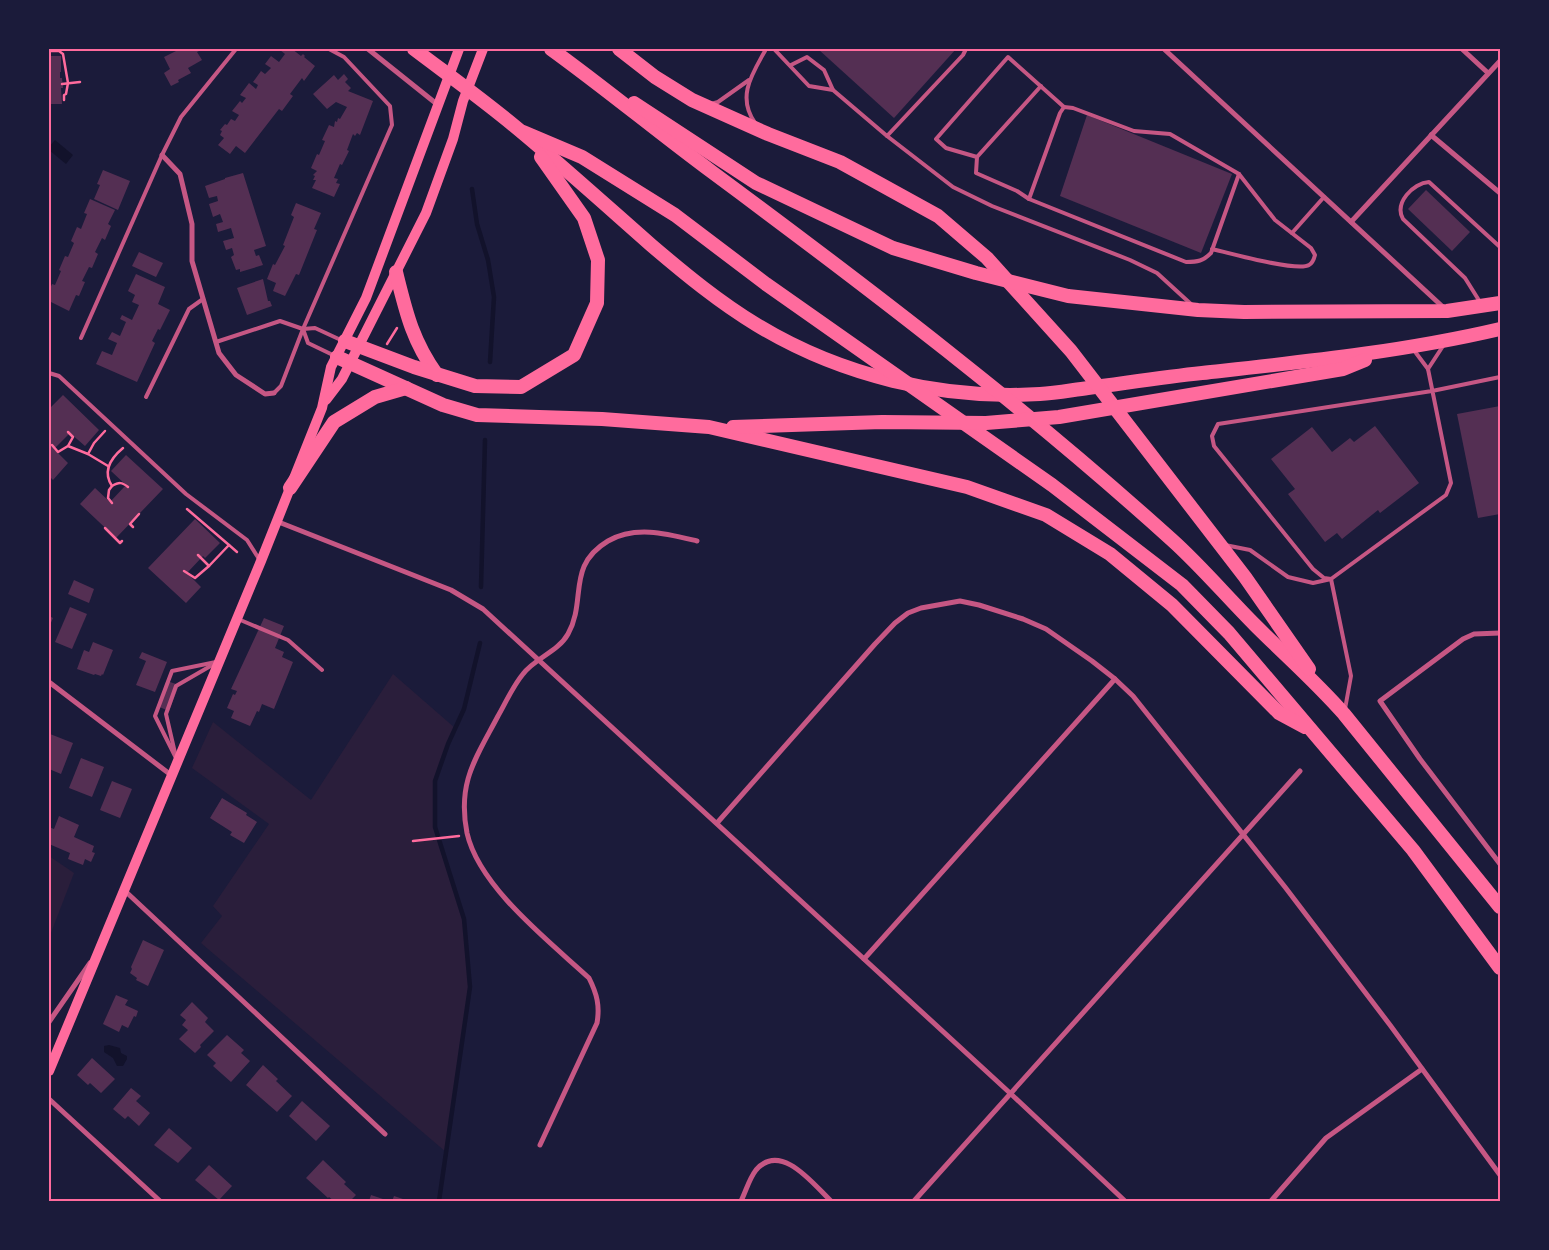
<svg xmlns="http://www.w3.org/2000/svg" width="1549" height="1250" font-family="Jost,sans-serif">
  <rect width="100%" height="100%" fill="#1b1b3a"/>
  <g fill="#2a1e3b">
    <path d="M393,674L455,728L435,781V827L464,919L470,987L446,1152L201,943L222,916L213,906L269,824L192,768L213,722L311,800Z"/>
    <path d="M49,856L74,873L49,938Z"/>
  </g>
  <g fill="#12122b">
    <path d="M55,140L73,155L66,164L49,150V147Z"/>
    <path d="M109,1045L120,1048L121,1053L127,1056V1059L123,1066H117L113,1058L104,1052V1046Z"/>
  </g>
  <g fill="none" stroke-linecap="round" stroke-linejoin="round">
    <g stroke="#12122b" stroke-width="4.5">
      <path d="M472,189L477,224L488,260L494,297L490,362"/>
      <path d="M481,587L485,440"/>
      <path d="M439,1201L470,987L464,919L435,827V781L448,744L464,709L480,643"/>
    </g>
  </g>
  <g fill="#542f53">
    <path d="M178,49H203L197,52L202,60L188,68L191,73L178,80L179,82L171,86L164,73L170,69L164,57L178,50Z"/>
    <path d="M281,49H292L301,56L303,54L305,56L304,57L315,66L304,81L302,78L290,94L293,96L282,111L279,109L245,153L236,146L230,154L218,145L224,138L220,135L222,131L220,130L225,124L227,125L231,119L235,121L239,115L232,111L240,101L242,103L246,98L240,95L249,83L256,89L258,85L253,82L261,71L265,74L271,68L265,64L271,56L279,62L285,54L280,50Z"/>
    <path d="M818,49H956L894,118Z"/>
    <path d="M49,56H61V72H60V78H62L63,88H61L62,104H49Z"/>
    <path d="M344,74L348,79L345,82L351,88L348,91L373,101L360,135L357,133L355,136L353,134L347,150L349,151L342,165L340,164L334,178L338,179L336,183L340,184L334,197L312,188L316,180H313L315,176L313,175L317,171L311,168L317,154L319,155L325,141L322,140L329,125L334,127L335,121L337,122L338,118L340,119L347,107L336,102L327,109L313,94L334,75L338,80Z"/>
    <path d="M1087,115L1232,174L1201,253L1060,196Z"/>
    <path d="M103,170L130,181L118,210L94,199L100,185L97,184Z"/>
    <path d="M243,173L266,246L254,250L256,256L259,255L263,265L240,272V269L236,270L231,257L234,255L232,248L226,250L223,241L234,238L231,228L218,232L216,224L223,222L220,214L213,217L209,204L218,201L217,196L209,198L205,186L225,179V178Z"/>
    <path d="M1426,190L1470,232L1452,251L1408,209Z"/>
    <path d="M90,199L115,210L108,224L111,226L105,240L102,238L95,252L98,254L92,268L89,267L82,281L85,282L79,296L76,295L69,311L49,301V291L52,284L55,285L61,271L59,270L65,256L68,257L74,243L71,241L77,227L81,229L87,214L84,213Z"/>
    <path d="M296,203L321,213L314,229L317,230L299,275L296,274L285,296L273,291L276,283L267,279L273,264L275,265L285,246L283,245L294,217L291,215Z"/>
    <path d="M139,252L163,263L156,277L132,266Z"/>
    <path d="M136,274L165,287L158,304L170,310L160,330L158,329L152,341L155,343L137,382L96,364L102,351L112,355L117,343L108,339L112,332L120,336L126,322L120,319L122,315L132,320L139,305L132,302L135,295L128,291Z"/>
    <path d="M263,279L268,301H270L272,306L247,315L237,288Z"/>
    <path d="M63,395L99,430L85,446L70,433L54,449L68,463L53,480L49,476V409Z"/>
    <path d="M1500,406V514L1478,518L1457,414Z"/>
    <path d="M1375,426L1419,483L1380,513L1378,510L1342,539L1337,533L1325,542L1288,494L1295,489L1271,459L1312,427L1332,452L1350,438L1354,442Z"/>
    <path d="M126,455L163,489L116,538L80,504L95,488L110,502L126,485L111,471Z"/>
    <path d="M195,519L220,543L205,558L203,556L187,573L201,587L186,603L148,568Z"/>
    <path d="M74,580L94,589L89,603L68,594Z"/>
    <path d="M70,607L87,614L72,649L55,642Z"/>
    <path d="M49,616L53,618L49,627Z"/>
    <path d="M264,618L284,626L275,648L284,652L282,657L293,662L274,709L262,704L259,712L257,711L250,726L231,718L234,711L227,708L233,694L235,695L237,691L231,689Z"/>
    <path d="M93,642L113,650L103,675L102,674L101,676L95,674L94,675L77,669L84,650L89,652Z"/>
    <path d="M142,652L167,662L155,692L136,685L146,661L139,658Z"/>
    <path d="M167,681L179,685L169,711L157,706Z"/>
    <path d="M50,734L73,743L61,774L49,769Z"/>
    <path d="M81,758L104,767L92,797L69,788Z"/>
    <path d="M112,781L132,789L120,818L100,810Z"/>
    <path d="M222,798L247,813L246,815L257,822L244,843L230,835L232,832L210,818Z"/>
    <path d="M59,816L79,825L74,837L94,846L92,852L95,853L91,862L85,859L83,865L68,859L70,853L49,844V827L54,829Z"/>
    <path d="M143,940L164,950L148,986L136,980L137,978L130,973L132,969L131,967Z"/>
    <path d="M116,995L128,1000L125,1005L138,1011L136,1017L134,1016L128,1028L122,1025L119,1032L103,1024Z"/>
    <path d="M192,1002L208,1018L205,1022L214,1031L200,1045L201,1047L195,1053L179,1039L188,1030L182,1025L186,1020L180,1015Z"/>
    <path d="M227,1035L244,1050L241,1053L250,1061L231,1082L213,1066L216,1063L207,1055Z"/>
    <path d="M92,1058L115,1079L101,1093L90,1083L88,1085L77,1075Z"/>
    <path d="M263,1065L278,1079L276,1081L292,1096L277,1112L246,1085Z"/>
    <path d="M131,1088L141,1096L136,1101L150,1113L139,1126L128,1116L125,1119L113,1109Z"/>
    <path d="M302,1101L330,1126L316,1141L289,1116Z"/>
    <path d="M169,1128L192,1148L178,1163L154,1145Z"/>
    <path d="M323,1160L346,1182L344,1184L356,1195L350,1201H334L329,1197L328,1198L306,1178Z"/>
    <path d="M209,1165L232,1186L219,1200L195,1180Z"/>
    <path d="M371,1195L389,1201H369Z"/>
    <path d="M394,1196L409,1201H392Z"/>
  </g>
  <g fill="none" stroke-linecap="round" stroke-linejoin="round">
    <g stroke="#ff6b9d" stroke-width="2.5">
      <path d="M51,51H59L63,54L68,83L66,94L64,95V100"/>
      <path d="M62,84L80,82"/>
      <path d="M387,344L397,328"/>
      <path d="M68,432L73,437L68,446L88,454L94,443L105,431"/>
      <path d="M52,445L58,452L68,446"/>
      <path d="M88,454L108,466"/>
      <path d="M112,486C119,482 122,482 128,487"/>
      <path d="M112,503L108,498L109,490L112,486C102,471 111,458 123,448"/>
      <path d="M187,509L229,545L209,566L198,555"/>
      <path d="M133,527L130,524L139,514"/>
      <path d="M105,528L120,543L122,541"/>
      <path d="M229,545L237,552"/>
      <path d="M184,571L195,578L209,566"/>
      <path d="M413,841L459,836"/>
    </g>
    <g stroke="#c65784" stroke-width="4">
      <path d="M774,49L809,86L833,90"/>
      <path d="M791,65L807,57L824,70L833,90L887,136L963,55L966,49"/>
      <path d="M711,104L718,102L749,80"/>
      <path d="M1064,107L1008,57L936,139L946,148L977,157L976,173L1017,191L1029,199L1186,262C1198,262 1203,261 1211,253L1239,174"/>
      <path d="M755,123C736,96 753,73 766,49"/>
      <path d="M887,136L953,187L992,206L1130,260L1157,273L1192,305"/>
      <path d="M977,157L1041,86"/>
      <path d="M1029,199L1060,113L1064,107L1073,108L1134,131L1170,134L1239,174L1275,220L1311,248L1315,255C1314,259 1313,263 1309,265C1297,272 1229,253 1212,249"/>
      <path d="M1292,233L1324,197"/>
      <path d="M1480,302L1465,278L1403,219C1394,203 1413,183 1429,182L1500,247"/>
      <path d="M303,329L308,343L335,356"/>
      <path d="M81,338L162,155L181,117L236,49"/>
      <path d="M216,342L280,321L303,329L315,328L343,341"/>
      <path d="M1413,349L1428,369L1443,346"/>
      <path d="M1428,369L1451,483L1446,495L1331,579L1324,578L1313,569L1214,446L1212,436L1218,424L1432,391L1500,377"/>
      <path d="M49,373L59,376L186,494L247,540L259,559"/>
      <path d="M274,393L281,386L303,329L392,125L390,106L344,57L329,49"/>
      <path d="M146,397L189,309L203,299"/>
      <path d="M1225,545L1250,550L1288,577L1313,583L1331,579L1351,676L1345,709"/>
      <path d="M238,619L288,640L322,670"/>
      <path d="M175,753L166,714L176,686L214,664"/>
      <path d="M177,760L155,716L172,671L216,662"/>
    </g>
    <g stroke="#c65784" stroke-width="5">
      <path d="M368,49L438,105"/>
      <path d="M1164,49L1444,308"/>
      <path d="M1462,49L1488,73"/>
      <path d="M1431,135L1500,193"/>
      <path d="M162,155L180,174L192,224V261L219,353L236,375L265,394L274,393"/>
      <path d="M1351,222L1500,61"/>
      <path d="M276,521L451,590L483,609L1011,1094L1125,1201"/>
      <path d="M1500,633L1474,634L1463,639L1380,701L1420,759L1500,864"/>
      <path d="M49,682L171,775"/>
      <path d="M717,823L875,644L895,623L908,613L921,608L960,601L979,605L1023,619L1046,629L1092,661L1115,679L1133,696L1285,887L1390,1025L1500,1175"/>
      <path d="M124,890L385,1134"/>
      <path d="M864,959L1115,679"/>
      <path d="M49,1022L90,963"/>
      <path d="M49,1099L160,1201"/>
      <path d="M540,1145L597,1023C600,1006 597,994 589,978C550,942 479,887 467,833C457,782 476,758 498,716C506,702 513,686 523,674C535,658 558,652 568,634C587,600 566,566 608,541C636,525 668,534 697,541"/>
      <path d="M741,1201C746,1191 749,1179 756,1170C781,1141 814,1185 831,1201"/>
      <path d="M914,1201L1300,771"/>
      <path d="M1271,1201L1326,1138L1422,1069"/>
    </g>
    <g stroke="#ff6b9d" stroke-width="10">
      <path d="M326,400L342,379L426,213L453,139L463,101L483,49"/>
      <path d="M49,1071L261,561L322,408L331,367L366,298L459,49"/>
    </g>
    <g stroke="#ff6b9d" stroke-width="14">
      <path d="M414,49C451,77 489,104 524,134C567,170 609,208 651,245C685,274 719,302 757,325C841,376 942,400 1040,394C1056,393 1072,390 1088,388C1126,383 1164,377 1202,373C1302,362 1402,352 1500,329"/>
      <path d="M551,49C605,88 658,132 712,172C870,289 1026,408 1172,540C1201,566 1227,597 1255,625C1285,655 1316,682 1344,714L1500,907"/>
      <path d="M619,49L655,77L692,100L768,134L840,162L938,216L987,258L1071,351L1245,577L1309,669"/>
      <path d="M634,103L756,183L893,248L976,273L1068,296L1198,310L1244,312L1447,311L1500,303"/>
      <path d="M523,132L582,157L675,215L766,284L1052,485L1182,585L1229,633L1413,850L1500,968"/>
      <path d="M396,272C406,312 412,340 437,375"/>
      <path d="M345,341L414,367L475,386L521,387L574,355L597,303L598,260L584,218L541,157"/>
      <path d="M337,357L443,405L477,415L602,419L709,427L967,487L1046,515L1110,554L1172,605L1279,713L1305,727"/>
      <path d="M733,427L882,422L986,423L1059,417L1343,369L1365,360"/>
      <path d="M290,488L334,422L375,397L406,388"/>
    </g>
  </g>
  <rect width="1549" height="1250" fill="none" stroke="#1b1b3a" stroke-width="100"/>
  <rect x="50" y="50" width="1449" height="1150" fill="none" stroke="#ff6b9d" stroke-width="2"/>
</svg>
